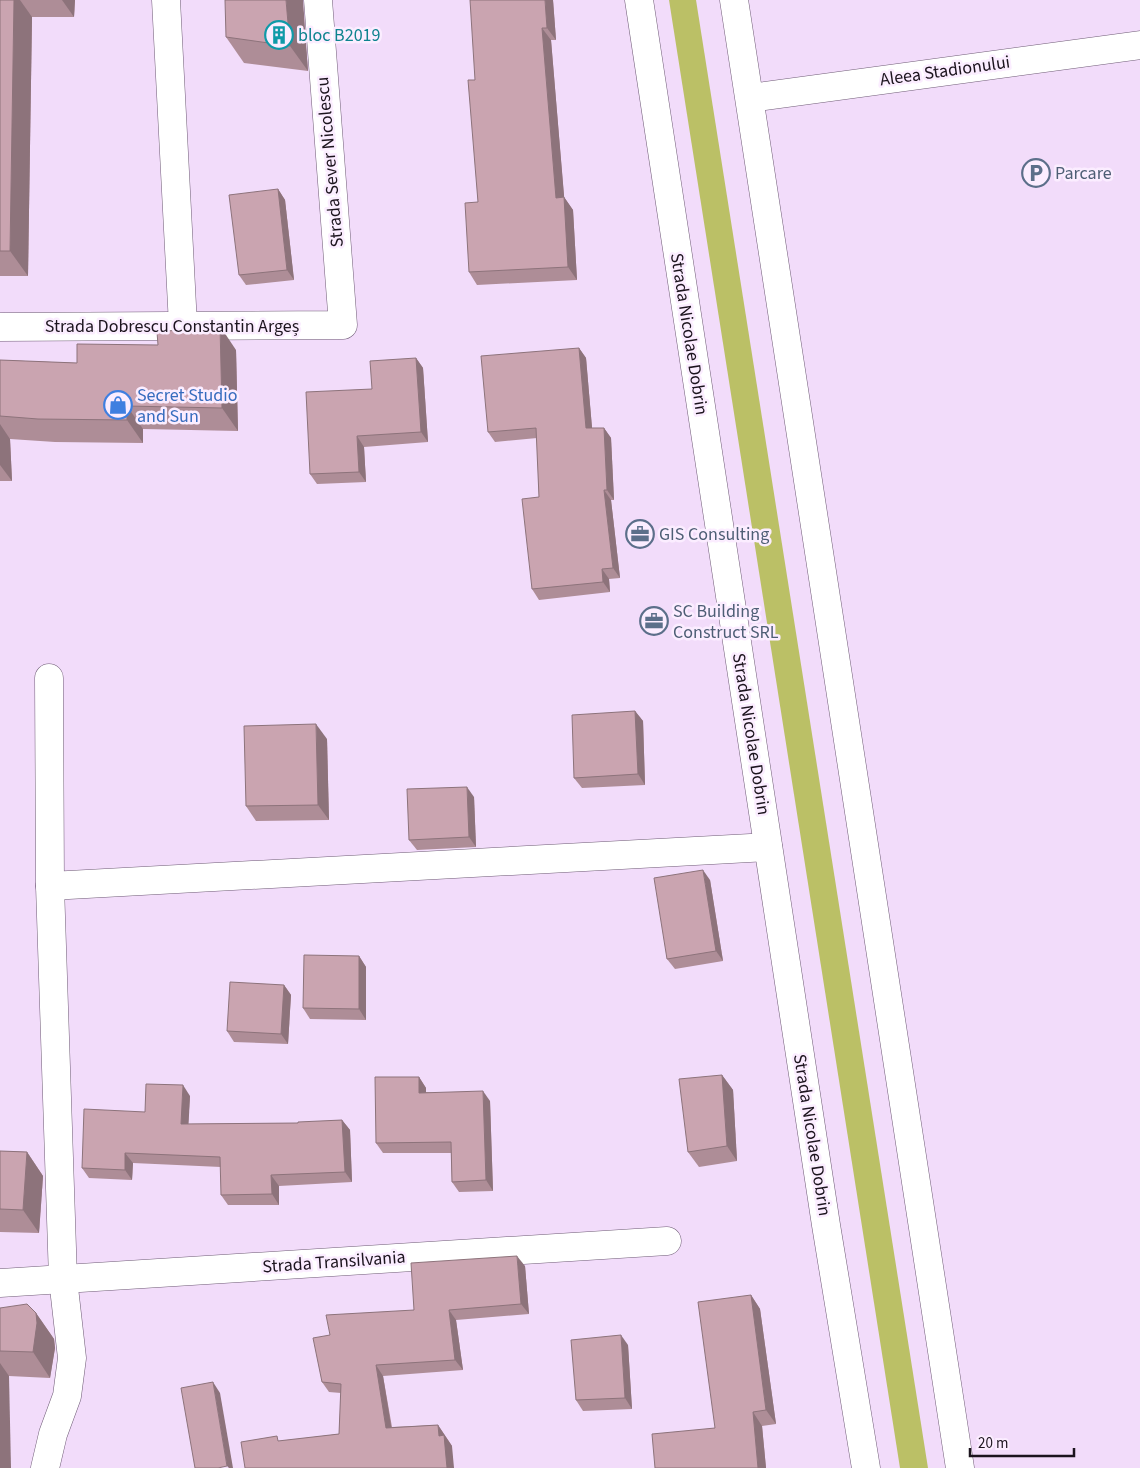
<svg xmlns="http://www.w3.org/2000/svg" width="1140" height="1468" font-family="'Source Sans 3',sans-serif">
  <rect width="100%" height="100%" fill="#f2dcfa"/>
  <path fill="#bbc066" d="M669,0H696L928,1468H900Z"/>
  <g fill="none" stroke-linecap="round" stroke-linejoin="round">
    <defs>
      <g id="street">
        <path d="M166,0L183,325"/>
        <path d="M750,98L1140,45"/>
        <path d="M0,327L343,325L318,0"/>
        <path d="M50,886L768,847"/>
        <path d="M0,1283L667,1241"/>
        <path d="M45,1468L53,1434L67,1396L72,1358L63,1279L50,886L49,678"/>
      </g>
      <g id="primary">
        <path d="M639,0L826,1225L866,1468"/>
        <path d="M734,0L960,1468"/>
      </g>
    </defs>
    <use href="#street" stroke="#6f5c76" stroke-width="29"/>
    <use href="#primary" stroke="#6f5c76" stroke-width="29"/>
    <use href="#street" stroke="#fff" stroke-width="28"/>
    <use href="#primary" stroke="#fff" stroke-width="28"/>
  </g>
  <g fill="#ae8d97">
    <path d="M0,0H75L74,17H32L28,276H0Z"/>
    <path d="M553,0L556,40H551L564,197L573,210L577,280L477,285L469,272L478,202L475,80Z"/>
    <path d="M302,1L308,71L244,63L226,37Z"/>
    <path d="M278,189L285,200L294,280L246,285L239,275Z"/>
    <path d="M579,348L586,358L592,428H604L611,438L614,500H611L620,578L609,579L610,592L539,600L532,589L539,497L537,438L495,442L488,432Z"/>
    <path d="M236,350L238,431L143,429V443L55,442L10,439L12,481H0V360L77,363Z"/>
    <path d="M416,358L423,368L428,442L364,447L366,482L317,484L310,474L372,389Z"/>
    <path d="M635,711L643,721L645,785L582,788L574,778Z"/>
    <path d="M327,739L329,820L256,821L246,806Z"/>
    <path d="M474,797L476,847L417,850L409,840Z"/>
    <path d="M710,880L723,961L675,969L667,959Z"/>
    <path d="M359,956L366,967V1020L310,1019L303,1008Z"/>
    <path d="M284,985L291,995L288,1044L234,1042L227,1031Z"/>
    <path d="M722,1075L733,1090L737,1161L699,1167L688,1152Z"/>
    <path d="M419,1077L426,1088V1092L490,1101L493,1191L459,1192L452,1182L451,1153H383L376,1143Z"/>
    <path d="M190,1096L188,1124L298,1123L342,1120L350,1130L352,1182L279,1186V1205H228L221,1195V1167L133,1163L132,1180L89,1178L82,1168L145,1112Z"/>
    <path d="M0,1151L27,1152L43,1176L39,1233L0,1232Z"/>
    <path d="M525,1266L529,1314L456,1320L463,1370L383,1376L392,1427L438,1425L452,1446L245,1468L281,1441L339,1434L341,1393L329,1392L322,1382L330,1335L414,1310Z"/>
    <path d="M751,1295L760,1309L776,1424L762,1426L766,1468H655L715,1428Z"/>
    <path d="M0,1308L36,1313L54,1339L55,1348L50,1378L9,1376L0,1468Z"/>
    <path d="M628,1345L632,1409L583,1411L576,1400Z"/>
  </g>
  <g fill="#8d737b">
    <path d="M14,0H20L32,17L28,276L10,251Z"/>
    <path d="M62,0H75L74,17Z"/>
    <path d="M286,0H303L308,71L290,46Z"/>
    <path d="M545,0H553L556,40L547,28Z"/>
    <path d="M542,28L551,40L565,207L564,197L573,210L577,280L568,267L556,198Z"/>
    <path d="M278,189L285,200L294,280L287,270Z"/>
    <path d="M220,326L236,350L238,431L222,408Z"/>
    <path d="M579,348L586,358L593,439L586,428Z"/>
    <path d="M416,358L423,368L428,442L421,432Z"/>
    <path d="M127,406L143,429V443L127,420Z"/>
    <path d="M0,424L10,439L12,481L0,465Z"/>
    <path d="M604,428L611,438L614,500L607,490Z"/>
    <path d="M357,436L364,447L366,482L359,472Z"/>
    <path d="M604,490L611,500L620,578L613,568Z"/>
    <path d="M602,569L609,579L610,592L603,582Z"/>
    <path d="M635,711L643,721L645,785L638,774Z"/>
    <path d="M316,724L327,739L329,820L318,805Z"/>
    <path d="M467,787L474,797L476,847L469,837Z"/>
    <path d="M703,870L710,880L723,961L716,951Z"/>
    <path d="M359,956L366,967V1020L359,1009Z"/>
    <path d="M284,985L291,995L288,1044L281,1034Z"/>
    <path d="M722,1075L733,1090L737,1161L727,1146Z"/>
    <path d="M419,1077L426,1088V1103L419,1093Z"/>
    <path d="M183,1085L190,1096L188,1134L181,1124Z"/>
    <path d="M483,1091L490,1101L493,1191L486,1180Z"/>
    <path d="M342,1120L350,1130L352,1182L345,1172Z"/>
    <path d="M27,1152L43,1176L39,1233L23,1210Z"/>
    <path d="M125,1153L133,1163L132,1180L125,1170Z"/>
    <path d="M271,1175L279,1186V1205L272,1194Z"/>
    <path d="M517,1256L525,1266L529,1314L521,1304Z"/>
    <path d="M751,1295L760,1309L776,1424L766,1410Z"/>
    <path d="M449,1310L456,1320L463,1370L455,1360Z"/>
    <path d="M36,1313L54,1339L55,1348L50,1378L33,1352Z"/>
    <path d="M621,1335L628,1345L632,1409L625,1398Z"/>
    <path d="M0,1363L9,1376L11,1468H0Z"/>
    <path d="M376,1365L383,1376L393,1438L386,1428Z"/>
    <path d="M213,1382L220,1393L233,1468H229L227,1466Z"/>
    <path d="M753,1412L762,1426L766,1468H758Z"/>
    <path d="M438,1425L452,1446L454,1468H447L439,1436Z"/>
  </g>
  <g fill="#caa4b0" stroke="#8d737b">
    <path d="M0,0H14L10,251H0Z"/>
    <path d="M225,0H286L290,46L226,37Z"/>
    <path d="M470,0H545L547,28H542L556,198L564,197L568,267L469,272L465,203L478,202L468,80H475Z"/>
    <path d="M278,189L287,270L239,275L229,195Z"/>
    <path d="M220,326L222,408L127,406V420L38,419L0,416V360L77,363V344L158,345L157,332Z"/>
    <path d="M579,348L586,428H604L607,490H604L613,568L602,569L603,582L532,589L522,499L539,497L536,428L488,432L481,356Z"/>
    <path d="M416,358L421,432L357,436L359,472L310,474L306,392L372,389L370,361Z"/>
    <path d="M635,711L638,774L574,778L572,715Z"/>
    <path d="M316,724L318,805L246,806L244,726Z"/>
    <path d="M467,787L469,837L409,840L407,789Z"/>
    <path d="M703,870L716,951L667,959L654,878Z"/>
    <path d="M304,955L359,956V1009L303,1008Z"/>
    <path d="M230,982L284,985L281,1034L227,1031Z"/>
    <path d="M722,1075L727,1146L688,1152L679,1079Z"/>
    <path d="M375,1077H419V1093L483,1091L486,1180L452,1182L451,1142L376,1143Z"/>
    <path d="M146,1084L183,1085L181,1124L298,1123V1122L342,1120L345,1172L271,1175L272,1194L221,1195L220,1157L125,1153V1170L82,1168L84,1109L145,1112Z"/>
    <path d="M0,1151L27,1152L23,1210L0,1209Z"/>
    <path d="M517,1256L521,1304L449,1310L455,1360L376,1365L386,1428L438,1425L439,1436L444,1435L447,1468H245L241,1442L277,1436L278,1441L339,1434L341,1384L322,1382L313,1338L330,1335L326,1315L414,1310L411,1263Z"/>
    <path d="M751,1295L766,1410L753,1412L758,1468H655L652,1434L715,1428L698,1302Z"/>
    <path d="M27,1304L36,1313L37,1323L33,1352L0,1351V1308Z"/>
    <path d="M621,1335L625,1398L576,1400L571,1340Z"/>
    <path d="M213,1382L227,1466L218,1468H195L181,1388Z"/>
  </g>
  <defs>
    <symbol id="building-ring" viewBox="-11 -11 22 22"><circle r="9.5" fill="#fbedff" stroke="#0f9aa8" stroke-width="1.5"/><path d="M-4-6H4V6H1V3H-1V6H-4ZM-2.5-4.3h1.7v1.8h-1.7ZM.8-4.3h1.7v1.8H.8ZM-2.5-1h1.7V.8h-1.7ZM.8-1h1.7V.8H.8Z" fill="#0f9aa8"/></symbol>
    <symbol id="parking-ring" viewBox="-11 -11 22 22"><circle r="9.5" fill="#fbedff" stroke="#5c6f8a" stroke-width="1.5"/><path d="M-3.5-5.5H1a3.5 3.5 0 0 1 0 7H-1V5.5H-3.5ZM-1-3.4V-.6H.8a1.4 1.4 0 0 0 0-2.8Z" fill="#5c6f8a"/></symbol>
    <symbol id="shop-ring" viewBox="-11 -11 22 22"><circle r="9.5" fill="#fbedff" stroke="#3f7fe0" stroke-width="1.5"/><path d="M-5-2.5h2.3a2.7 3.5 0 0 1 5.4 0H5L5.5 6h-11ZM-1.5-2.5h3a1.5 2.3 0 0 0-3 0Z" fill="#3f7fe0"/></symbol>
    <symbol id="office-ring" viewBox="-11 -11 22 22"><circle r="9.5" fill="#fbedff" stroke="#5c6f8a" stroke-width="1.5"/><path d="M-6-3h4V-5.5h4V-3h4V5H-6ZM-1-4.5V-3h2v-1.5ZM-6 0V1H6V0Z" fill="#5c6f8a"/></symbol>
  </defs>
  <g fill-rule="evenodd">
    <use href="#building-ring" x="263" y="19" width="32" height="32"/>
    <use href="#parking-ring" x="1020" y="157" width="32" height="32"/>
    <use href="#shop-ring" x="102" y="389" width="32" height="32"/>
    <use href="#office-ring" x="624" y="518" width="32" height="32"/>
    <use href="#office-ring" x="638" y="605" width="32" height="32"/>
  </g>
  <g text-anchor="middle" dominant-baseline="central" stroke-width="5" stroke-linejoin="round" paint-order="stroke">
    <g font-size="18" fill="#0d838f" stroke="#fbedff" text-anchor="start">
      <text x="298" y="35">bloc B2019</text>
    </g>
    <g font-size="18" fill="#1c141e" stroke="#fbedff">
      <text transform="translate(945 71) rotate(-8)">Aleea Stadionului</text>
      <text transform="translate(330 162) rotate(-95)">Strada Sever Nicolescu</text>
      <text x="172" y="326">Strada Dobrescu Constantin Argeș</text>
      <text transform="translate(689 334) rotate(81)">Strada Nicolae Dobrin</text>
      <text transform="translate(751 734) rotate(81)">Strada Nicolae Dobrin</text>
      <text transform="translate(812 1135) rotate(81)">Strada Nicolae Dobrin</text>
      <text transform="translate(334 1262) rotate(-4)">Strada Transilvania</text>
    </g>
    <g font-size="18" fill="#4e5e75" stroke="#fbedff" text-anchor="start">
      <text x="1055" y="173">Parcare</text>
      <text x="659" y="534">GIS Consulting</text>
      <text x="673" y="611">SC Building<tspan x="673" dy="21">Construct SRL</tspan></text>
    </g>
    <g font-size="18" fill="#366cbe" stroke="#fbedff" text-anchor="start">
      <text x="137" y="395">Secret Studio<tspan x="137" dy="21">and Sun</tspan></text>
    </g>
  </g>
  <path d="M970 1448v8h104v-8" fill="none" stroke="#1c141e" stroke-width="2.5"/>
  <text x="978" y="1448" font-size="15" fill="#1c141e" stroke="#fbedff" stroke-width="4" paint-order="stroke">20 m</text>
</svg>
